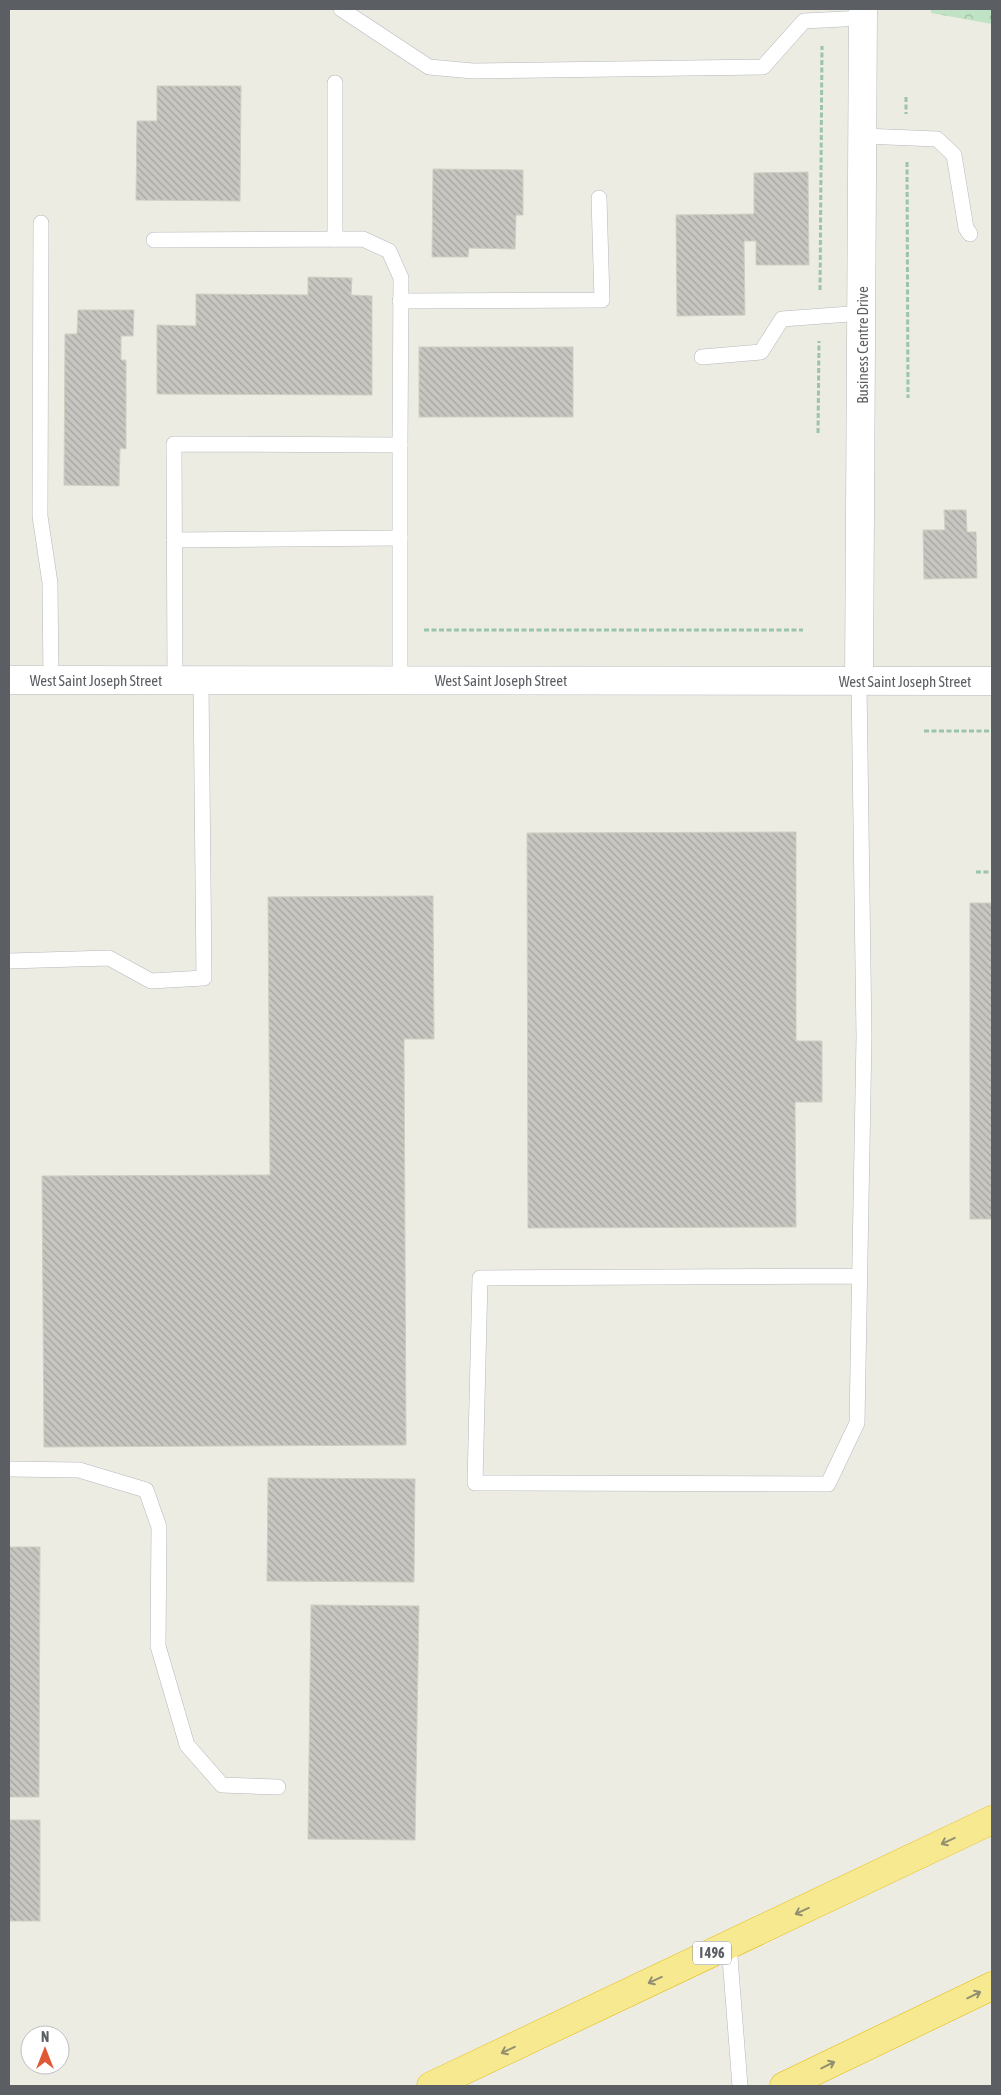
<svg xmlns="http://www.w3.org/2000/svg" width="1001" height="2095" font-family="'Asap Condensed',sans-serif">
  <defs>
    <pattern id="forest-crowns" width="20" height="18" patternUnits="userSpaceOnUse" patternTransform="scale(1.25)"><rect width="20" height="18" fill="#c1e3c5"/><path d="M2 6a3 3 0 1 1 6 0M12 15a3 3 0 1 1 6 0" fill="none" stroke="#a0bba4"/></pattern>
    <pattern id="building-back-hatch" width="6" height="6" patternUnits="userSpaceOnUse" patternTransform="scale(1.25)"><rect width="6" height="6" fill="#c8c6c0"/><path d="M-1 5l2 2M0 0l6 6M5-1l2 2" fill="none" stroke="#a5a4a0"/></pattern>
  </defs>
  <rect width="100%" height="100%" fill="#edece3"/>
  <path fill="url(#forest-crowns)" d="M931,9H992V24L931,13Z"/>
  <g fill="url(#building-back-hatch)" stroke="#d1cec2">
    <path d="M157,86H241L240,201L136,200L137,121H157Z"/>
    <path d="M433,169L523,170V215H516L515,249L469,248L468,257H432Z"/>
    <path d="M808,172L809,265H756V241H744L745,315L677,316L676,215L754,214V173Z"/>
    <path d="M308,277L352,278L351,295L372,296V395L157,394V325L196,326V294L308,295Z"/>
    <path d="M78,310H134L133,336H121V360H126V449L120,448L119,486L64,485L65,334H77Z"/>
    <rect x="419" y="347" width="154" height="70"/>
    <path d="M944,510H966L967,532H976L977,578L924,579L923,530H945Z"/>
    <path d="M796,832V1041H822V1102H795L796,1227L528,1228L527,833Z"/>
    <path d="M433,896L434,1039H404L406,1445L44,1447L42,1176L270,1175L268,897Z"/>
    <rect x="970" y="903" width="22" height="316"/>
    <path d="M268,1478L415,1479L414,1582L267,1581Z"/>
    <path d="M9,1547H40L39,1797H9Z"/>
    <path d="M311,1605L419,1606L415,1840L308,1839Z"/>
    <rect x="9" y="1820" width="31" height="101"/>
  </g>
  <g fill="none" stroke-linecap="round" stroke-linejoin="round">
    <defs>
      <g id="lane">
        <path d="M341,9L429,67L473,71L763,67L804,21L863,18"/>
        <path d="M335,83V239"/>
        <path d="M863,136L937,139L954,155L966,228L970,234"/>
        <path d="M41,223L40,516L50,583L51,680"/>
        <path d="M154,240L363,239L389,251L401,278L400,445"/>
        <path d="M400,301L602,300L599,198"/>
        <path d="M702,357L761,352L782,319L863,313"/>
        <path d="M174,540L400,538"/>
        <path d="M175,681L174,444L400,445V681"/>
        <path d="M859,682L864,1037L857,1423L828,1484L475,1483L480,1278L859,1276"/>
        <path d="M9,961L109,958L151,981L204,978L201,681"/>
        <path d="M9,1469L79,1470L146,1490L159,1527L158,1646L187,1745L222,1785L278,1787"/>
        <path d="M729,1945L740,2086"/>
      </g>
      <path id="street" d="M859,682L863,9"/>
      <path id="secondary" d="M9,680L992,681"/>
      <g id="highway">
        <path d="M431,2086L992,1820"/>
        <path d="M784,2086L992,1986"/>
      </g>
    </defs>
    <use href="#lane" stroke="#b5b8bd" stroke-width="16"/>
    <use href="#street" stroke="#b5b8bd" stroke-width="29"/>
    <use href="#secondary" stroke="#b6b9be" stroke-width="29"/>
    <use href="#highway" stroke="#e4ba0c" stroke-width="29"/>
    <g stroke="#9ac4ab" stroke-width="3" stroke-dasharray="5 2.5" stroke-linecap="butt">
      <path d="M906,97V114"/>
      <path d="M907,162L908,398"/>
      <path d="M820,290L822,46"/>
      <path d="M818,433L819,341"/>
      <path d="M424,630H803"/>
      <path d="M924,731H992"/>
      <path d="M976,872H992"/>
    </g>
    <use href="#lane" stroke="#fff" stroke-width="15"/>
    <use href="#street" stroke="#fff" stroke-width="28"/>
    <use href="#secondary" stroke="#fff" stroke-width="28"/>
    <use href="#highway" stroke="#f7e990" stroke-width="28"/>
  </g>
  <defs><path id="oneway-shaft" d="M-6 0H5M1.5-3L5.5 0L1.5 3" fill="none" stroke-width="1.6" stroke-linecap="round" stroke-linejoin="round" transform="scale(1.25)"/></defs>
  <g stroke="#928f73">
    <use href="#oneway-shaft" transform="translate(948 1841) rotate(155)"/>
    <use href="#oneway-shaft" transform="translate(802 1911) rotate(155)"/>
    <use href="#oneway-shaft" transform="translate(655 1980) rotate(155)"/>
    <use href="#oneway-shaft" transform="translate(974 1995) rotate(-26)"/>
    <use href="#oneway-shaft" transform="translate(508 2050) rotate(155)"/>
    <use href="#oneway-shaft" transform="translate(828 2065) rotate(-26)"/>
  </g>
  <g text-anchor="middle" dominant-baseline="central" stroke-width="4" stroke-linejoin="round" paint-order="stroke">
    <rect fill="#fff" stroke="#8c8e92" stroke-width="1" x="693" y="1941.5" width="38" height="23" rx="4"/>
    <g font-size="14" font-weight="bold" fill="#5b5e63">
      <text x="712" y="1953">I 496</text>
    </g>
    <g font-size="15" fill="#5b5e63" stroke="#fff">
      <text transform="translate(862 345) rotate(-90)">Business Centre Drive</text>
      <text x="96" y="680">West Saint Joseph Street</text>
      <text x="501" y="680">West Saint Joseph Street</text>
      <text x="905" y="681">West Saint Joseph Street</text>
    </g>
  </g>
  <rect width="1001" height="2095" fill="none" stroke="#5b5e63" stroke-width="20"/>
  <g transform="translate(45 2050)"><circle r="24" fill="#ffffff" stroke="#bdbfc1"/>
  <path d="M0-4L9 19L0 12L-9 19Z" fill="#e05836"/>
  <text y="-8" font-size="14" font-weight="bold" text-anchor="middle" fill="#5b5e63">N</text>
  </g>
</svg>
